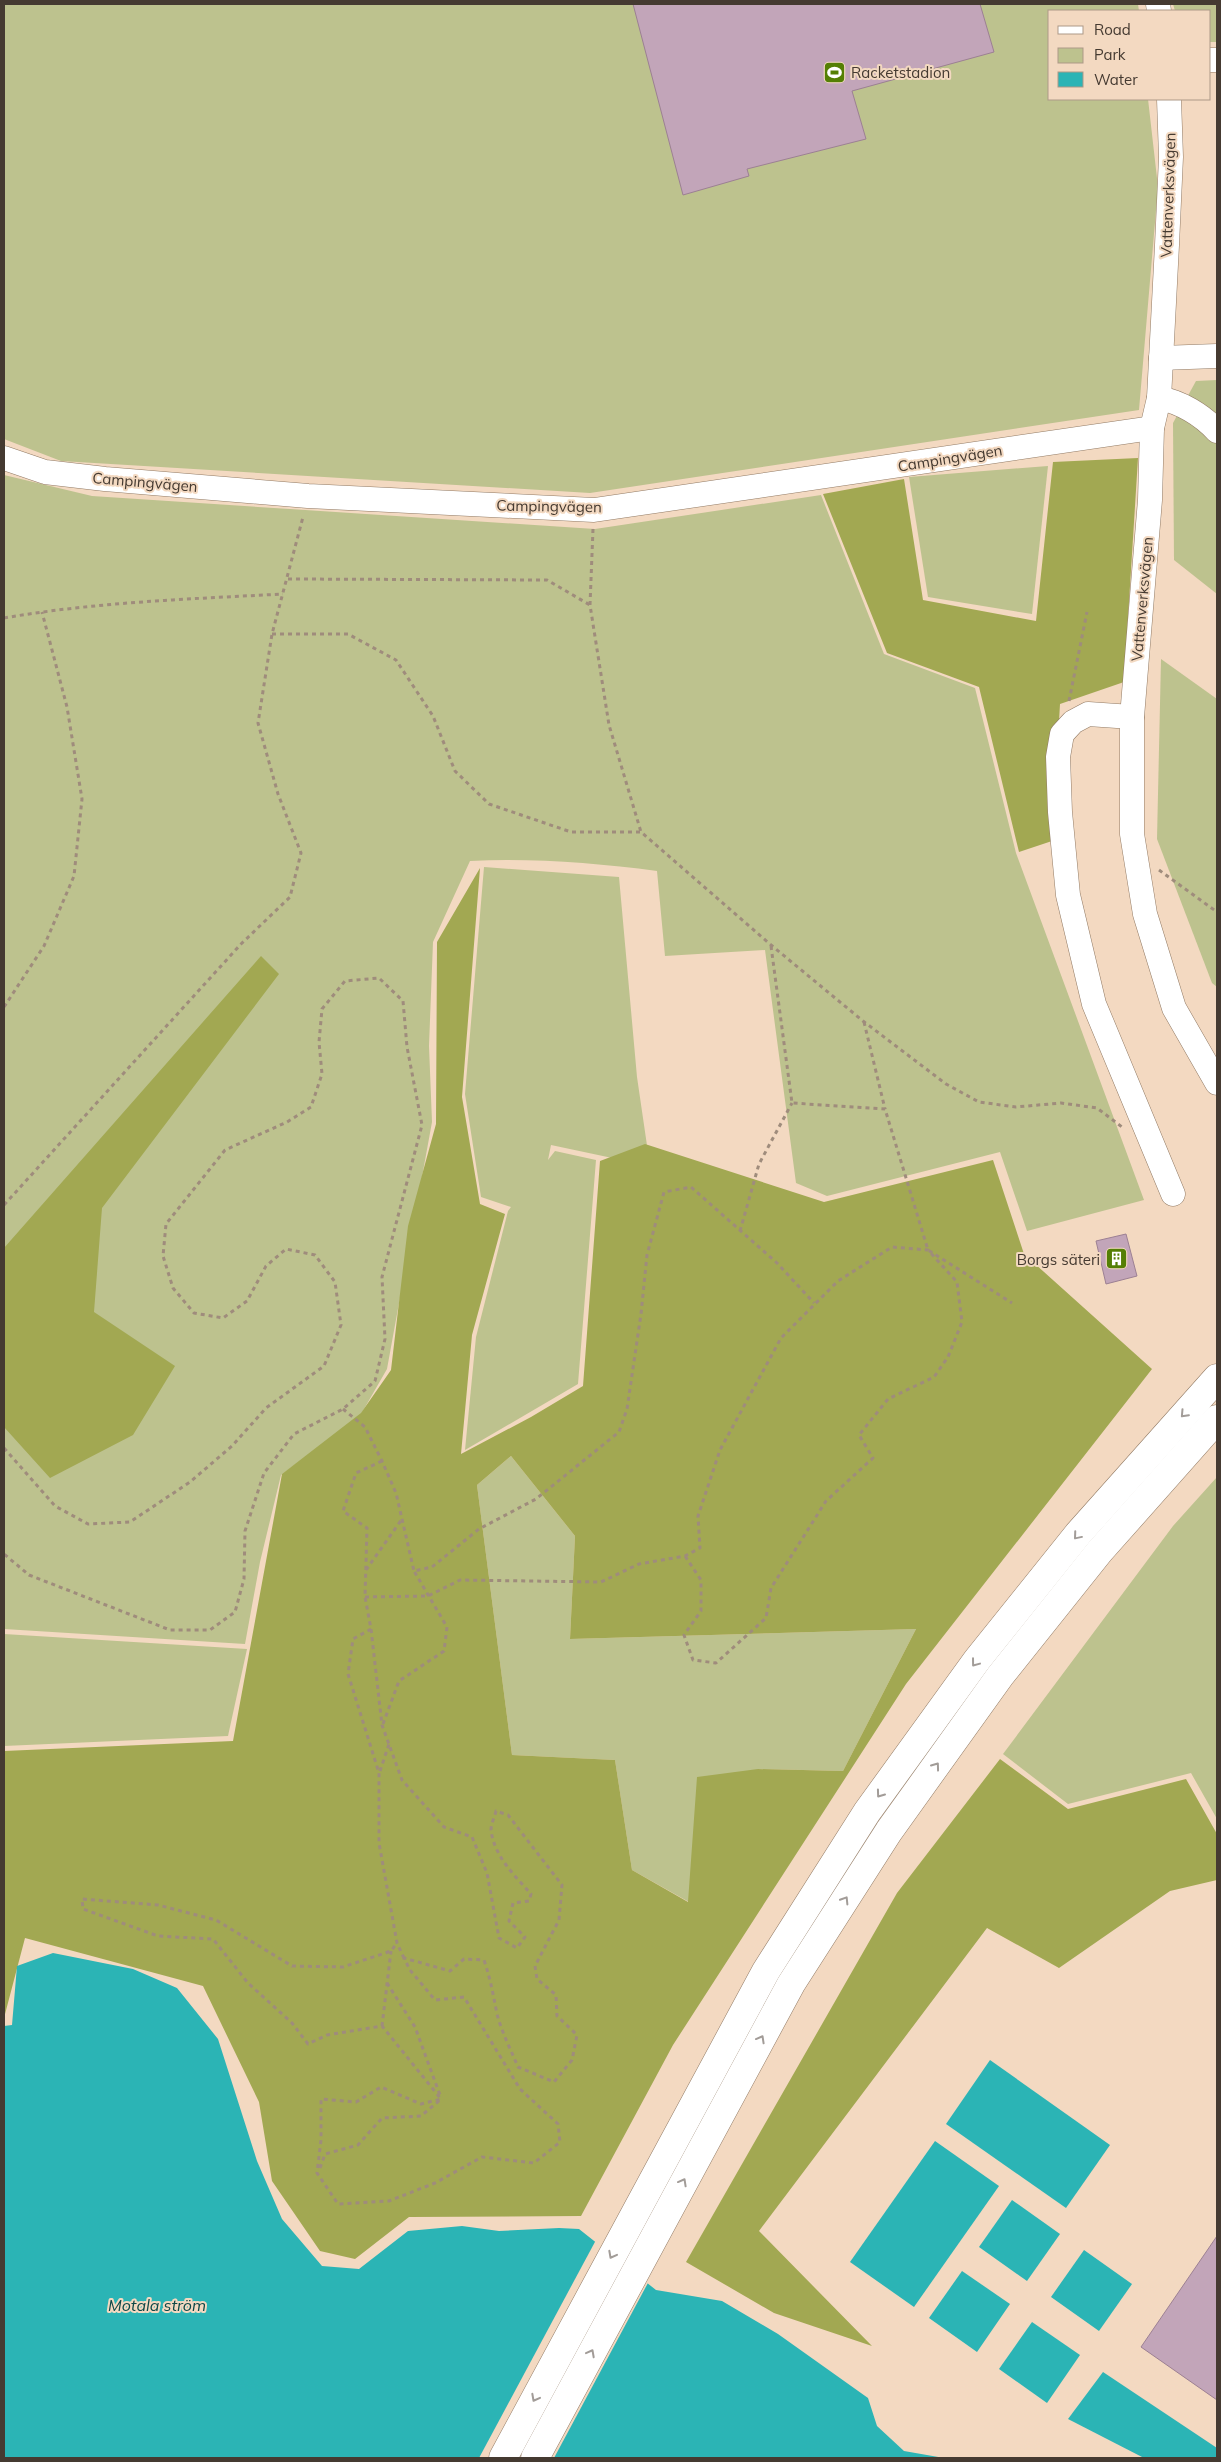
<svg xmlns="http://www.w3.org/2000/svg" width="1221" height="2462" font-family="Mulish,sans-serif">
  <rect width="100%" height="100%" fill="#f3d9c1"/>
  <g fill="#bdc28e">
    <path d="M4,4H1138L1139,11H1050V99H1148L1158,187L1139,410L590,493L61,461L4,439Z"/>
    <path d="M1173,4H1217V42H1210V11H1175Z"/>
    <path d="M1217,380V594L1174,560L1173,423L1196,381Z"/>
    <path d="M1048,466L1032,614L928,597L909,477Z"/>
    <path d="M4,475L92,496L595,529L821,495L884,654L975,688L1016,853L1144,1200L1027,1231L1000,1152L827,1196L796,1183L765,950L665,956L657,871C595,863 532,858 470,861L433,942L429,1046L432,1122L387,1369L360,1416L281,1475L260,1562L245,1644L4,1629Z"/>
    <path d="M1161,659L1217,699V987L1212,983L1157,839Z"/>
    <path d="M484,867L619,877L637,1077L650,1166L551,1145L548,1160L555,1151L596,1160L578,1384L465,1450L476,1337L508,1211L511,1207L481,1197L465,1094Z"/>
    <path d="M511,1456L575,1536L570,1639L916,1629L843,1771L758,1769L692,1864L689,1902L632,1870L615,1760L512,1755L477,1485Z"/>
    <path d="M1217,1477V1819L1191,1773L1068,1804L1003,1754L1173,1526Z"/>
    <path d="M4,1634L247,1649L228,1736L4,1746Z"/>
  </g>
  <g fill="#a2a852" fill-rule="evenodd">
    <path d="M1138,458L1124,682L1060,704L1052,841L1019,852L979,687L887,653L823,494L904,479L923,600L1036,621L1053,462Z"/>
    <path d="M480,868L462,1097L480,1204L505,1214L472,1335L461,1454L531,1417L583,1386L600,1161L645,1144L824,1202L993,1160L1024,1254L1152,1369L906,1684L673,2045L581,2216L409,2217L355,2259L320,2251L272,2181L259,2102L203,1986L25,1938L4,2018V1751L233,1741L282,1474L361,1413L391,1370L408,1226L436,1124L437,942ZM511,1456L575,1536L570,1639L916,1629L843,1771L758,1769L697,1777L688,1902L632,1870L615,1760L512,1755L477,1485Z"/>
    <path d="M261,956L279,974L102,1208L94,1312L175,1366L133,1435L50,1478L4,1427V1248Z"/>
    <path d="M1000,1759L1068,1809L1186,1779L1217,1834V1880L1170,1891L1059,1968L987,1928L759,2231L872,2346L774,2313L686,2262L897,1893Z"/>
  </g>
  <g fill="#2bb4b5">
    <path d="M53,1953L133,1969L177,1988L218,2039L257,2161L282,2219L322,2266L359,2269L408,2231L462,2226L499,2231L559,2228L579,2229L656,2290L722,2301L778,2334L868,2398L877,2426L904,2451L944,2458H4V2026L12,2025L17,1966Z"/>
    <path d="M990,2060L1110,2145L1066,2208L946,2124Z"/>
    <path d="M935,2141L999,2186L914,2307L850,2262Z"/>
    <path d="M1012,2200L1060,2234L1027,2281L979,2247Z"/>
    <path d="M1084,2250L1132,2284L1099,2331L1051,2297Z"/>
    <path d="M962,2271L1010,2304L977,2352L929,2318Z"/>
    <path d="M1032,2322L1080,2355L1047,2403L999,2369Z"/>
    <path d="M1103,2372L1217,2448L1216,2458H1144L1068,2419Z"/>
  </g>
  <path fill="#f3d9c1" d="M596,2240L649,2281L554,2458H479Z"/>
  <g fill="#c2a5b9" stroke="#9c8093">
    <path d="M633,4H980L994,52L852,91L866,139L747,169L749,176L683,195Z"/>
    <path d="M1126,1234L1137,1276L1106,1284L1096,1241Z"/>
    <path d="M1217,2236V2400L1141,2347Z"/>
  </g>
  <g fill="none" stroke-linecap="round" stroke-linejoin="round">
    <defs>
      <g id="minor">
        <path d="M1158,4L1159,11"/>
        <path d="M1210,60H1217"/>
        <path d="M1169,99L1171,157L1167,245L1159,398L1152,428L1150,500L1132,717V834L1145,914L1174,1008L1217,1083"/>
        <path d="M1161,358L1217,356"/>
        <path d="M1159,398C1181,402 1202,415 1217,431"/>
        <path d="M4,458L45,472L105,479L308,496L594,510L1152,428"/>
        <path d="M1132,717L1088,714L1073,722L1062,734L1058,757L1060,812L1068,895L1094,1004L1173,1194"/>
      </g>
      <g id="highway">
        <path d="M503,2458L766,1971L867,1812L977,1660L1078,1534L1217,1378"/>
        <path d="M535,2458L791,1984L889,1831L1000,1676L1099,1552L1217,1419"/>
      </g>
    </defs>
    <use href="#minor" stroke="#927b65" stroke-width="25"/>
    <use href="#highway" stroke="#927b65" stroke-width="29"/>
    <g stroke="#9f8c7c" stroke-width="3" stroke-dasharray="4 4" stroke-linecap="butt">
      <path d="M593,529L590,605L609,725L641,832"/>
      <path d="M288,579L547,580L590,605"/>
      <path d="M4,618C96,602 190,599 283,594"/>
      <path d="M272,634H348L396,660L433,716L455,771L489,804L571,832H641L771,945L863,1021L946,1084L979,1102L1016,1107L1061,1103L1097,1108L1122,1127"/>
      <path d="M1069,701L1087,612"/>
      <path d="M1159,870L1217,912"/>
      <path d="M771,946L792,1103L885,1109L928,1250L1012,1303"/>
      <path d="M4,1007L44,946L74,876L82,799L67,707L42,612"/>
      <path d="M864,1022L885,1109"/>
      <path d="M4,1205L241,944L290,897L301,853L278,794L258,723L272,634L303,517"/>
      <path d="M740,1231L759,1164L792,1103"/>
      <path d="M343,1409L365,1427L382,1461L396,1493L414,1571L432,1567L479,1529L536,1499L619,1432L627,1409L641,1314L647,1255L664,1192L691,1187L777,1263L814,1303"/>
      <path d="M4,1448L55,1506L88,1524L130,1522L190,1482L232,1446L266,1408L324,1366L341,1325L335,1282L315,1255L286,1249L266,1266L247,1301L223,1318L194,1313L173,1288L163,1256L166,1224L225,1150L287,1122L311,1107L322,1074L319,1042L322,1009L345,981L379,978L403,1001L407,1047L422,1125L382,1277L385,1339L375,1381L343,1409L294,1434L264,1473L245,1531L244,1579L235,1612L210,1630H170L29,1575L4,1554"/>
      <path d="M382,1461L356,1473L343,1511L367,1528L365,1597L371,1629L382,1725L402,1780L444,1827L472,1837L487,1873L499,1938L517,1948L525,1937L509,1921L513,1903L529,1901L531,1894C515,1876 494,1856 491,1830C491,1824 495,1816 496,1811L508,1815L562,1885L559,1920L535,1966L537,1979L556,1995L557,2016L577,2035L572,2060L554,2082L518,2067C511,2050 502,2033 497,2014C493,1994 491,1981 484,1960L464,1959L450,1971L404,1958L410,1970L435,2000L464,1997L520,2089L558,2124L560,2142L534,2163L482,2157L435,2183L389,2201L338,2204L317,2173L321,2140V2099L356,2102L381,2087L421,2104L441,2099L382,2026L327,2035L308,2044L292,2023L248,1983L213,1939L158,1936L83,1909L82,1899L158,1905L216,1920L292,1966L343,1967L391,1951L397,1943"/>
      <path d="M366,1570L402,1519"/>
      <path d="M365,1597L428,1596L460,1580L601,1582L639,1564L685,1556L700,1548L698,1516L720,1450L781,1338L838,1281L892,1247L928,1250L957,1282L962,1322L948,1357L934,1377L888,1399L859,1435L873,1458L826,1501L771,1588L766,1618L716,1663L693,1660L684,1635L701,1611V1580L685,1556"/>
      <path d="M371,1629L353,1639L348,1674L379,1773V1843L397,1943L404,1958"/>
      <path d="M383,1724L399,1681L444,1651L447,1627L414,1571"/>
      <path d="M380,1771L389,1744"/>
      <path d="M387,1983L415,2027L440,2095"/>
      <path d="M382,2026L391,1951"/>
      <path d="M320,2168L325,2154L358,2145L382,2118L421,2116L440,2100"/>
    </g>
    <use href="#minor" stroke="#fff" stroke-width="24"/>
    <use href="#highway" stroke="#fff" stroke-width="28"/>
  </g>
  <defs><path id="oneway-chevron" d="M-2-3.5L2.5 0L-2 3.5" fill="none" stroke-width="1.6" stroke-linecap="round" stroke-linejoin="round" transform="scale(1.25)"/></defs>
  <g stroke="#a29c98">
    <use href="#oneway-chevron" transform="translate(1184 1414) rotate(133)"/>
    <use href="#oneway-chevron" transform="translate(1077 1536) rotate(130)"/>
    <use href="#oneway-chevron" transform="translate(975 1663) rotate(127)"/>
    <use href="#oneway-chevron" transform="translate(936 1766) rotate(-54)"/>
    <use href="#oneway-chevron" transform="translate(880 1794) rotate(126)"/>
    <use href="#oneway-chevron" transform="translate(845 1900) rotate(-58)"/>
    <use href="#oneway-chevron" transform="translate(761 2039) rotate(-61)"/>
    <use href="#oneway-chevron" transform="translate(683 2182) rotate(-61)"/>
    <use href="#oneway-chevron" transform="translate(612 2255) rotate(118)"/>
    <use href="#oneway-chevron" transform="translate(591 2353) rotate(-62)"/>
    <use href="#oneway-chevron" transform="translate(535 2398) rotate(118)"/>
  </g>
  <defs>
    <symbol id="stadium-square" viewBox="-11 -11 22 22"><rect x="-9" y="-9" width="18" height="18" rx="4" fill="#547f05" stroke="#f3d9c1"/><path d="M0-5a6.5 5 0 1 0 0 10a6.5 5 0 1 0 0-10ZM-3.5-1.8h7v3.6h-7Z" fill="#fff"/></symbol>
    <symbol id="building-square" viewBox="-11 -11 22 22"><rect x="-9" y="-9" width="18" height="18" rx="4" fill="#547f05" stroke="#f3d9c1"/><path d="M-4-6H4V6H1V3H-1V6H-4ZM-2.5-4.3h1.7v1.8h-1.7ZM.8-4.3h1.7v1.8H.8ZM-2.5-1h1.7V.8h-1.7ZM.8-1h1.7V.8H.8Z" fill="#fff"/></symbol>
  </defs>
  <g fill-rule="evenodd">
    <use href="#stadium-square" x="822" y="60" width="25" height="25"/>
    <use href="#building-square" x="1104" y="1246" width="25" height="25"/>
  </g>
  <g text-anchor="middle" dominant-baseline="central" stroke-width="4" stroke-linejoin="round" paint-order="stroke">
    <g font-size="15" fill="#453a31" stroke="#f3d9c1" text-anchor="start">
      <text x="851" y="72">Racketstadion</text>
      <text x="1100" y="1259" text-anchor="end">Borgs säteri</text>
    </g>
    <g font-size="15" fill="#453a31" stroke="#f3d9c1">
      <text transform="translate(1168 195) rotate(-88)">Vattenverksvägen</text>
      <text transform="translate(950 458) rotate(-9)">Campingvägen</text>
      <text transform="translate(145 482) rotate(5)">Campingvägen</text>
      <text transform="translate(549 506) rotate(1)">Campingvägen</text>
      <text transform="translate(1142 599) rotate(-85)">Vattenverksvägen</text>
    </g>
    <g font-size="16" font-style="italic" fill="#0d4747" stroke="#f3d9c1">
      <text x="157" y="2305">Motala ström</text>
    </g>
  </g>
  <rect width="1221" height="2462" fill="none" stroke="#453a31" stroke-width="10"/>
  <rect x="1048" y="10" width="162" height="90" fill="#f3d9c1" stroke="#ad9987"/>
  <rect x="1058" y="26" width="25" height="8" fill="#ffffff" stroke="#ad9987"/>
  <text x="1094" y="35" font-size="15" fill="#453a31">Road</text>
  <rect x="1058" y="48" width="25" height="15" fill="#bdc28e" stroke="#ad9987"/>
  <text x="1094" y="60" font-size="15" fill="#453a31">Park</text>
  <rect x="1058" y="72" width="25" height="15" fill="#2bb4b5" stroke="#ad9987"/>
  <text x="1094" y="85" font-size="15" fill="#453a31">Water</text>
</svg>
